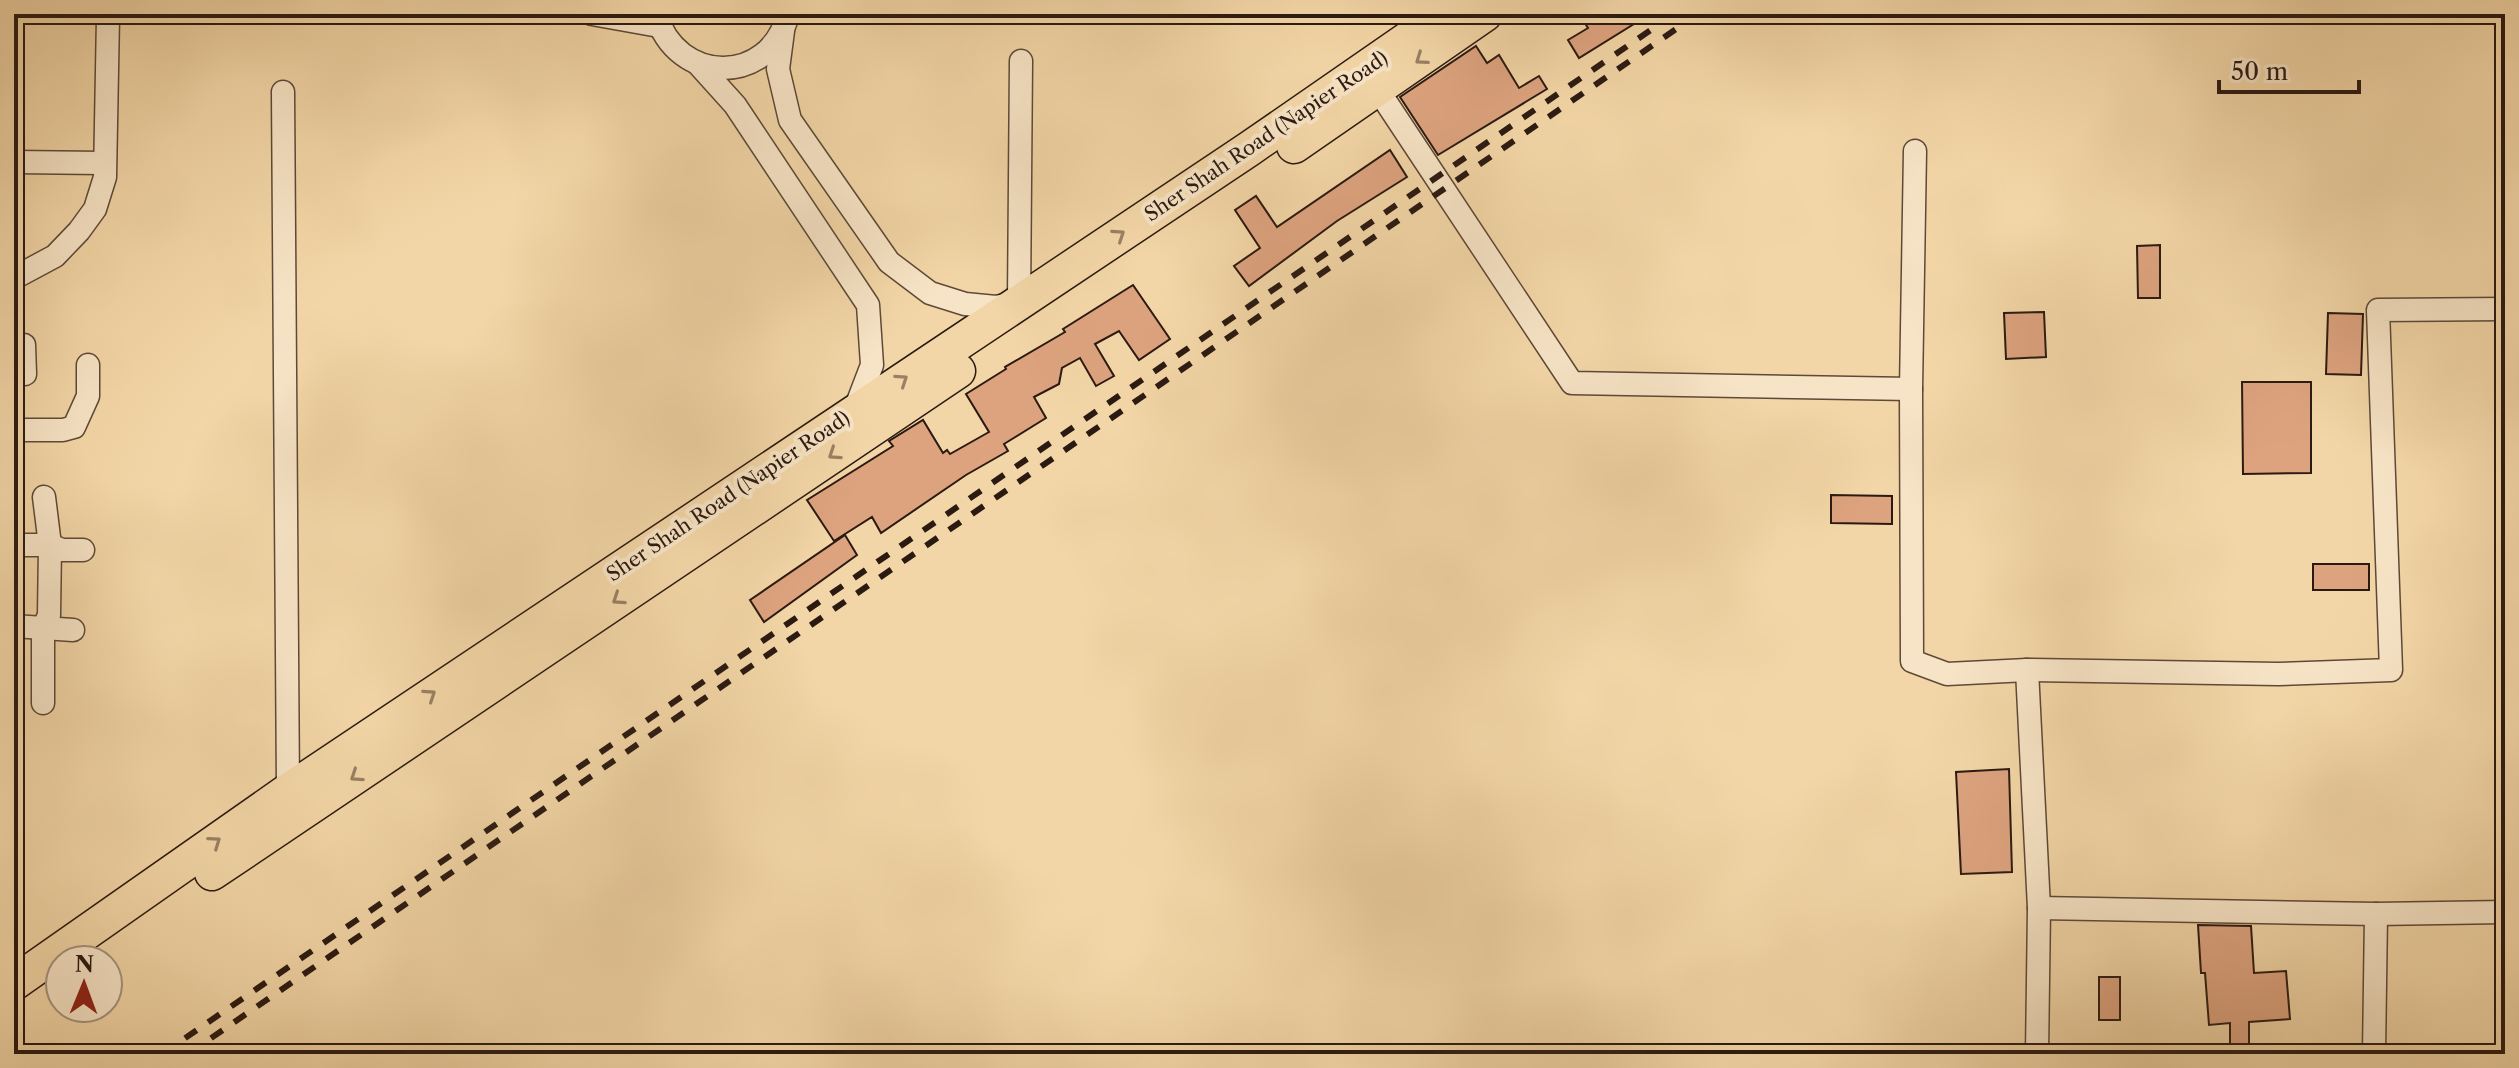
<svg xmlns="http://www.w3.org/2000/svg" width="2519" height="1068" font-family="'Libre Caslon Text',serif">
  <rect width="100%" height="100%" fill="#f3d6a7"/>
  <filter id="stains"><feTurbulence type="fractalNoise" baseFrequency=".0025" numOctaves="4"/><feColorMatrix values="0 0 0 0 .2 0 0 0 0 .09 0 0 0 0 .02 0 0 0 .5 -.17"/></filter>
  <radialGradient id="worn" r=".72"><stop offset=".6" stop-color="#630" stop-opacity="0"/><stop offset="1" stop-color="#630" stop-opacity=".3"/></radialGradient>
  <g fill="#dda37f" stroke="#2b1a12" stroke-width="2">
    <path d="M1594,14H1650L1579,58L1568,40L1588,28L1583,20Z"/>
    <path d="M1476,46L1487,63L1499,55L1519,88L1539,76L1547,89L1438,155L1400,97Z"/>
    <path d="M1390,150L1407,177L1337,221L1249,286L1234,266L1260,248L1235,210L1256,196L1277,227Z"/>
    <path d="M2160,245V298H2138L2137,246Z"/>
    <path d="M1133,285L1170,339L1139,360L1119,331L1095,344L1114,376L1096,386L1080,358L1062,368L1059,384L1034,397L1046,418L1004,444L1008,451L966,475L881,533L872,517L834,541L807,500L893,446L889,441L923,420L943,453L947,450L950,454L989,432L966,394L1006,369L1005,367L1065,332L1063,329Z"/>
    <path d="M2044,312L2046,357L2006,359L2004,313Z"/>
    <path d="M2328,313L2363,314L2361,375L2326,374Z"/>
    <path d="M2242,382H2311V473L2243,474Z"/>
    <path d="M1831,495L1892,496V524L1831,523Z"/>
    <path d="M845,535L857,555L764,622L750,600Z"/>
    <rect x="2313" y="564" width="56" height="26"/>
    <path d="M2009,769L2012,872L1961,874L1956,772Z"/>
    <path d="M2198,925L2251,926L2254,973L2286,971L2290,1019L2249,1022V1054H2230V1023L2209,1025L2205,973H2201Z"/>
    <rect x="2099" y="977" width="21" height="43"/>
  </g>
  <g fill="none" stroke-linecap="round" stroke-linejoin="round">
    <defs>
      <g id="minor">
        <path d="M592,14L659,26"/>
        <path d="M656,14C676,85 770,87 788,14"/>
        <path d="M783,31L778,69L790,120L889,262L930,293L965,304L996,307L1019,302L1021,61"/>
        <path d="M698,64L735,105L868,305L872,365L854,412"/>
        <path d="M1378,90L1572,383L1911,389"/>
        <path d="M283,92L288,791"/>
        <path d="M1915,151L1911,389L1912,661L1947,674L2027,670L2278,674L2391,670L2378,310L2505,309"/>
        <path d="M14,162L103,163"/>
        <path d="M14,278L55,256L79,231L95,209L105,177L108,17"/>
        <path d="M14,373L25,374L24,345"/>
        <path d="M14,430H63L74,427L88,396V365"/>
        <path d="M14,545H50L62,550H83"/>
        <path d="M14,626L73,630"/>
        <path d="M2027,670L2039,908L2037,1054"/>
        <path d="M43,703V629L49,615L50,545L44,497"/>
        <path d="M2039,908L2376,914L2505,912"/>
        <path d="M2374,1054L2376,914"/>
      </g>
      <g id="primary">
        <path d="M1294,146L1485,14"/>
        <path d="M212,873L958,371"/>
        <path d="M14,983L288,791L1249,149L1444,14"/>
      </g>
    </defs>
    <use href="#minor" stroke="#5d4937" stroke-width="25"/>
    <use href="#primary" stroke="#2b1a12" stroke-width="37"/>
    <use href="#minor" stroke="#f7e4c6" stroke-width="22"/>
    <use href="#primary" stroke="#f3d6a7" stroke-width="34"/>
    <g stroke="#2b1a12" stroke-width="6" stroke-dasharray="14 14" stroke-linecap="butt">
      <path d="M162,1054L1674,14"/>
      <path d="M188,1054L1698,14"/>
    </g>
  </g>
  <defs><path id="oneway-chevron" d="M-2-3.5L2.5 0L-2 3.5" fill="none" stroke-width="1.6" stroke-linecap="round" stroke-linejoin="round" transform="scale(2)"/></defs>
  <g stroke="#998164">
    <use href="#oneway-chevron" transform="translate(1421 59) rotate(145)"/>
    <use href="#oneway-chevron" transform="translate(1119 235) rotate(-34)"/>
    <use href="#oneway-chevron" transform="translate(902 380) rotate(-34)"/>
    <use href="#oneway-chevron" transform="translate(834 454) rotate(146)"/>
    <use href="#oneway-chevron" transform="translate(618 599) rotate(146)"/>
    <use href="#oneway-chevron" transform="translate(430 695) rotate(-34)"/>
    <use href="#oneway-chevron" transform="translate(356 776) rotate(146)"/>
    <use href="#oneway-chevron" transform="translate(215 842) rotate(-35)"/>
  </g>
  <g text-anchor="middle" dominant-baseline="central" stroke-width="8" stroke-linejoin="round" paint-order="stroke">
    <g font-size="20" fill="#2b1a12" stroke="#f7e4c6">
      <text transform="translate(1266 136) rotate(-34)">Sher Shah Road (Napier Road)</text>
      <text transform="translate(728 496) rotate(-34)">Sher Shah Road (Napier Road)</text>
    </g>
  </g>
  <rect width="2519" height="1068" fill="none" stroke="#f3d6a7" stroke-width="48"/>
  <rect x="16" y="16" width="2487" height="1036" fill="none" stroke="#2b1a12" stroke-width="4"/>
  <rect x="24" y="24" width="2471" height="1020" fill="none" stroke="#2b1a12" stroke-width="2"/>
  <g transform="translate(84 984) rotate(1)"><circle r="38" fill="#f7e4c6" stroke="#a5937e" stroke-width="2"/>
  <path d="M0-6L14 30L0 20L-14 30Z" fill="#8f2418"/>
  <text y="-12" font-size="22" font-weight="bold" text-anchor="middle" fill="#2b1a12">N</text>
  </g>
  <path d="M2219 80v12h140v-12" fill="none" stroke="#2b1a12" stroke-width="4"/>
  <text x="2231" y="80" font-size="24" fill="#2b1a12" stroke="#f7e4c6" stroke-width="6" paint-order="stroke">50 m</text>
  <rect width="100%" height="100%" filter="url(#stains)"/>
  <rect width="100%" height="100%" fill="url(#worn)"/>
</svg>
